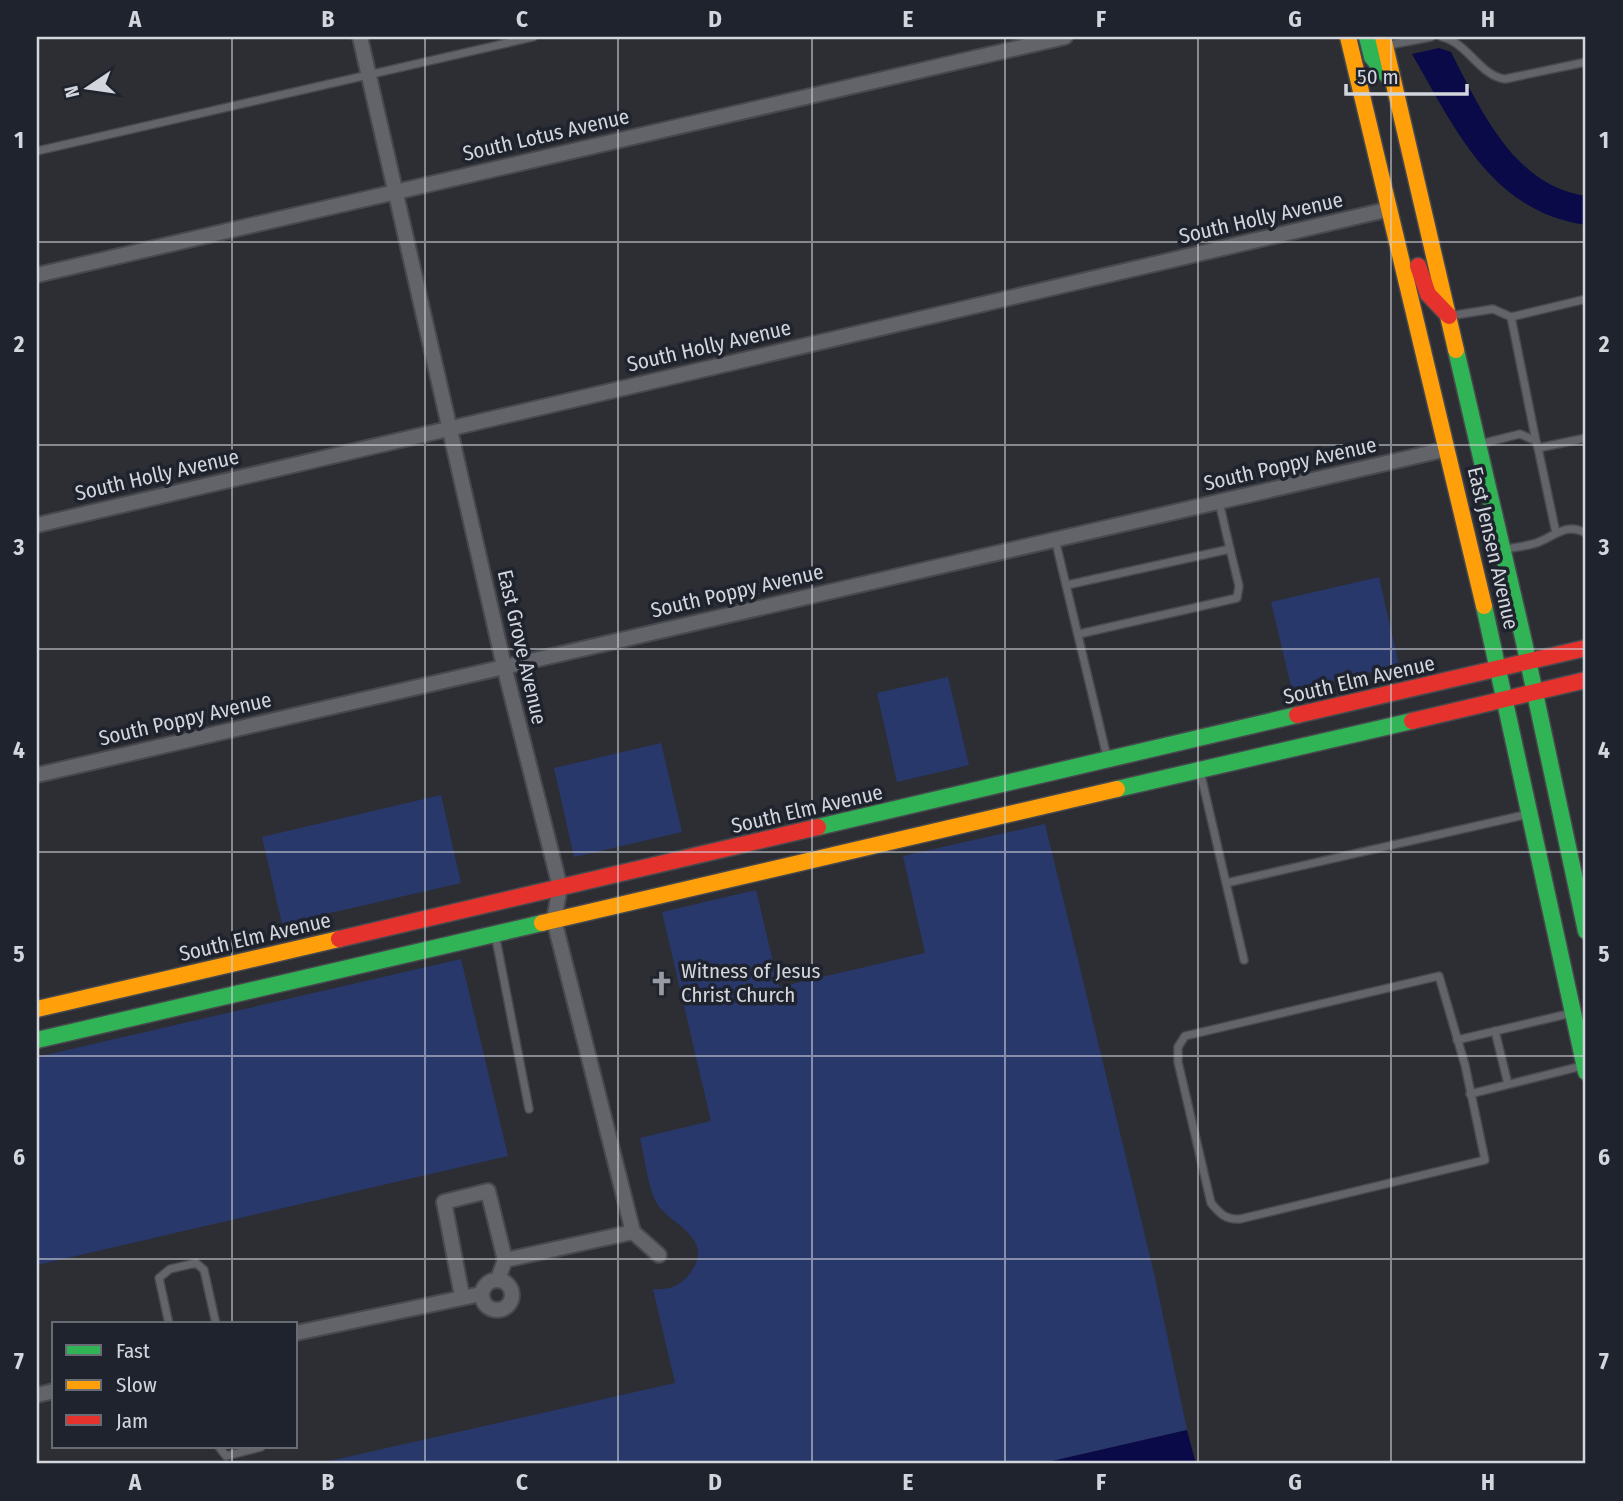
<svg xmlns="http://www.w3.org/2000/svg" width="1623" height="1501" font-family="'Fira Sans Condensed',sans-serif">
  <rect width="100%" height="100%" fill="#2c2e34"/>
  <g fill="#29386b">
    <path d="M1379,577L1399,666L1292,690L1271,602Z"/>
    <path d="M948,677L969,765L897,782L877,693Z"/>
    <path d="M661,743L682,832L574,857L554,768Z"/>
    <path d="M441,795L461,883L282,924L262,837Z"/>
    <path d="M1045,824L1154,1273L1187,1430L1039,1464H316L675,1383L653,1289C667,1290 678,1287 687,1277C721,1238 667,1224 656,1202C647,1183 645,1158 640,1138L711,1121L662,912L756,890L779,987L925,953L903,856Z"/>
    <path d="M461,959L508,1156L37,1265V1057Z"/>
  </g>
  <g fill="#090a47">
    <path d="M1439,48L1451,52C1480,109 1515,187 1586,196V225C1492,212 1455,129 1412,54Z"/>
    <path d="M1187,1430L1196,1464H1039Z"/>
  </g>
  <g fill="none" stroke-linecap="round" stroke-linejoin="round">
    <defs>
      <g id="lane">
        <path d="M1442,37C1468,43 1480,76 1505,79L1586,62"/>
        <path d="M1389,45L1431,37"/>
        <path d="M37,151L533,37"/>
        <path d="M1449,316L1493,309L1511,317L1536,441"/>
        <path d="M1511,317L1586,299"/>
        <path d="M1480,444L1520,434L1536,441L1538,448L1586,438"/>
        <path d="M1538,448L1556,533"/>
        <path d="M1219,502L1230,549"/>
        <path d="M1055,539L1107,757"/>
        <path d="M1506,549C1516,547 1529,546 1539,542C1558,534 1566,523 1586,533"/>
        <path d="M1067,585L1230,549L1239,586L1237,598L1079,634"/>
        <path d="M1200,771L1226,883L1529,814"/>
        <path d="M1226,883L1244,960"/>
        <path d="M495,934L529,1109"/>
        <path d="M1439,976L1465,1065L1485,1160L1240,1219C1226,1220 1220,1214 1211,1203L1178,1062V1047L1185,1036Z"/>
        <path d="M1495,1031L1508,1084"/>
        <path d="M1457,1040L1572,1013"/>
        <path d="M1470,1094L1582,1066"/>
        <path d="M169,1324L159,1278L170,1269L196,1263L204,1270L216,1324"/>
        <path d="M219,1447L226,1456L261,1447"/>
      </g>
      <g id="street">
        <path d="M360,37L504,666L560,887L554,920L633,1232L659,1255"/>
        <path d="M37,275L1065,37"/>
        <path d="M37,525L1390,209"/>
        <path d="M37,775L1447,449"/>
        <path d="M498,1279L505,1260L633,1232"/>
        <circle cx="497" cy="1295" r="15"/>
        <path d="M462,1296L444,1202L488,1191L505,1260"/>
        <path d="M296,1333L481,1294"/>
        <path d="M37,1395L54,1391"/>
      </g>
      <g id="fast">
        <path d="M1367,37L1372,57L1390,79"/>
        <path d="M1456,350L1524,642L1586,931"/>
        <path d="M1484,606L1586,1072"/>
        <path d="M1117,789L1412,721"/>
        <path d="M818,827L1297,715"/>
        <path d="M37,1040L542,923"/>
      </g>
      <g id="slow">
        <path d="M1348,37L1484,606"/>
        <path d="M1383,37L1456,350"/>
        <path d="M542,923L1117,789"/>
        <path d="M37,1009L339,939"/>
      </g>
      <g id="jam">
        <path d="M1418,266L1428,294L1449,316"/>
        <path d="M1297,715L1586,648"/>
        <path d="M1412,721L1586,680"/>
        <path d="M339,939L818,827"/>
      </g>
    </defs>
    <use href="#lane" stroke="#47494e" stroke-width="10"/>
    <use href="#street" stroke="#47494e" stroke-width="18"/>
    <use href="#fast" stroke="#47494e" stroke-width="19"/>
    <use href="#slow" stroke="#47494e" stroke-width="19"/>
    <use href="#jam" stroke="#47494e" stroke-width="19"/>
    <use href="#lane" stroke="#626469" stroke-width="7"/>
    <use href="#street" stroke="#626469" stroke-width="14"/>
    <use href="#fast" stroke="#30b455" stroke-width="16"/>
    <use href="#slow" stroke="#ff9f0a" stroke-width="16"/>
    <use href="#jam" stroke="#e5322d" stroke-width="16"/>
  </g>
  <path fill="none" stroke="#d3d6dd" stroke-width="2" stroke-opacity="0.55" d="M232,37V1324M425,37V1464M618,37V1464M812,37V1464M1005,37V1464M1198,37V1464M1391,37V1464M37,242H1586M37,445H1586M37,649H1586M37,852H1586M37,1056H1586M37,1259H1586M232,1447V1464"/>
  <defs>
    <symbol id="church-bare" viewBox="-9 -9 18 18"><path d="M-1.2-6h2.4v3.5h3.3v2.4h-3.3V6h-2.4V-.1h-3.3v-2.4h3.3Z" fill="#999ba2" stroke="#1f232d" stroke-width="2.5" paint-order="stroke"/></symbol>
  </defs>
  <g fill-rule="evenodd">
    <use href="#church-bare" x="644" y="966" width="35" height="35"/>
  </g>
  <g text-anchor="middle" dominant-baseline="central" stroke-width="7" stroke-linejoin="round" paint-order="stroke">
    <g font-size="21" fill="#d3d6dd" stroke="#1f232d">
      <text transform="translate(546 135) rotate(-13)">South Lotus Avenue</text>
      <text transform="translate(1261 218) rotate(-13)">South Holly Avenue</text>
      <text transform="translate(709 346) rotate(-13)">South Holly Avenue</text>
      <text transform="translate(1290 464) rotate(-13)">South Poppy Avenue</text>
      <text transform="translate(157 475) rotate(-13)">South Holly Avenue</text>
      <text transform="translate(1493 548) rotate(77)">East Jensen Avenue</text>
      <text transform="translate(737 591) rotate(-13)">South Poppy Avenue</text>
      <text transform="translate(522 647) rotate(77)">East Grove Avenue</text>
      <text transform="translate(1359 680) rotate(-13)">South Elm Avenue</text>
      <text transform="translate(185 719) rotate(-13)">South Poppy Avenue</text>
      <text transform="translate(807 809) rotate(-13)">South Elm Avenue</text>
      <text transform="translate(255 937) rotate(-13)">South Elm Avenue</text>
    </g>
    <g font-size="21" fill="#d3d6dd" stroke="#1f232d" text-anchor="start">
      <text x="681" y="971">Witness of Jesus<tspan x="681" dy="24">Christ Church</tspan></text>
    </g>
  </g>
  <rect width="1623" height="1501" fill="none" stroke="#1f232d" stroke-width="77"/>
  <rect x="52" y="1322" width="245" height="126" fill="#1f232d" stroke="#676b73" stroke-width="2"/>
  <rect x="66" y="1345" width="35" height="10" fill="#30b455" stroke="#676b73" stroke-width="2"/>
  <text x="116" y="1358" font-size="21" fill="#d3d6dd">Fast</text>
  <rect x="66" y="1380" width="35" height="10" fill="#ff9f0a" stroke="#676b73" stroke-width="2"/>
  <text x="116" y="1392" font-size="21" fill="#d3d6dd">Slow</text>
  <rect x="66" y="1415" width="35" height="10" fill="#e5322d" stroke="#676b73" stroke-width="2"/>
  <text x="116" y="1428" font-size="21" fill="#d3d6dd">Jam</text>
  <g transform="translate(88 88) rotate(257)" stroke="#1f232d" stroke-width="5" paint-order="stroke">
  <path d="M0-5L12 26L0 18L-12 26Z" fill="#d3d6dd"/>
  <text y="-10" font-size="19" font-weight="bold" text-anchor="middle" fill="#d3d6dd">N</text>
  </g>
  <path d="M1346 84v10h121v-10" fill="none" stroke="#d3d6dd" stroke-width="3.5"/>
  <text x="1357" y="84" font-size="21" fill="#d3d6dd" stroke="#1f232d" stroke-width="5" paint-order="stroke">50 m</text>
  <rect x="38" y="38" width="1546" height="1424" fill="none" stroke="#d3d6dd" stroke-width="2.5"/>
  <g font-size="23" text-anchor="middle" font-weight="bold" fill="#d3d6dd">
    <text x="135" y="27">A</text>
    <text x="328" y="27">B</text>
    <text x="522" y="27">C</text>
    <text x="715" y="27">D</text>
    <text x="908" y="27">E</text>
    <text x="1101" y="27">F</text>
    <text x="1295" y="27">G</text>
    <text x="1488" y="27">H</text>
    <text x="19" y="148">1</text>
    <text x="1604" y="148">1</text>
    <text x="19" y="352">2</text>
    <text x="1604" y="352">2</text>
    <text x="19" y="555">3</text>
    <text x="1604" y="555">3</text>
    <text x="19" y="758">4</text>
    <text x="1604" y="758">4</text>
    <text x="19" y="962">5</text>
    <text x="1604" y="962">5</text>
    <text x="19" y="1165">6</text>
    <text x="1604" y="1165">6</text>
    <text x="19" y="1369">7</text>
    <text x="1604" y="1369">7</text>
    <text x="135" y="1490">A</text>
    <text x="328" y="1490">B</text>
    <text x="522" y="1490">C</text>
    <text x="715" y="1490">D</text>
    <text x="908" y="1490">E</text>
    <text x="1101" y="1490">F</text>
    <text x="1295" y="1490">G</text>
    <text x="1488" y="1490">H</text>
  </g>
</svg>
